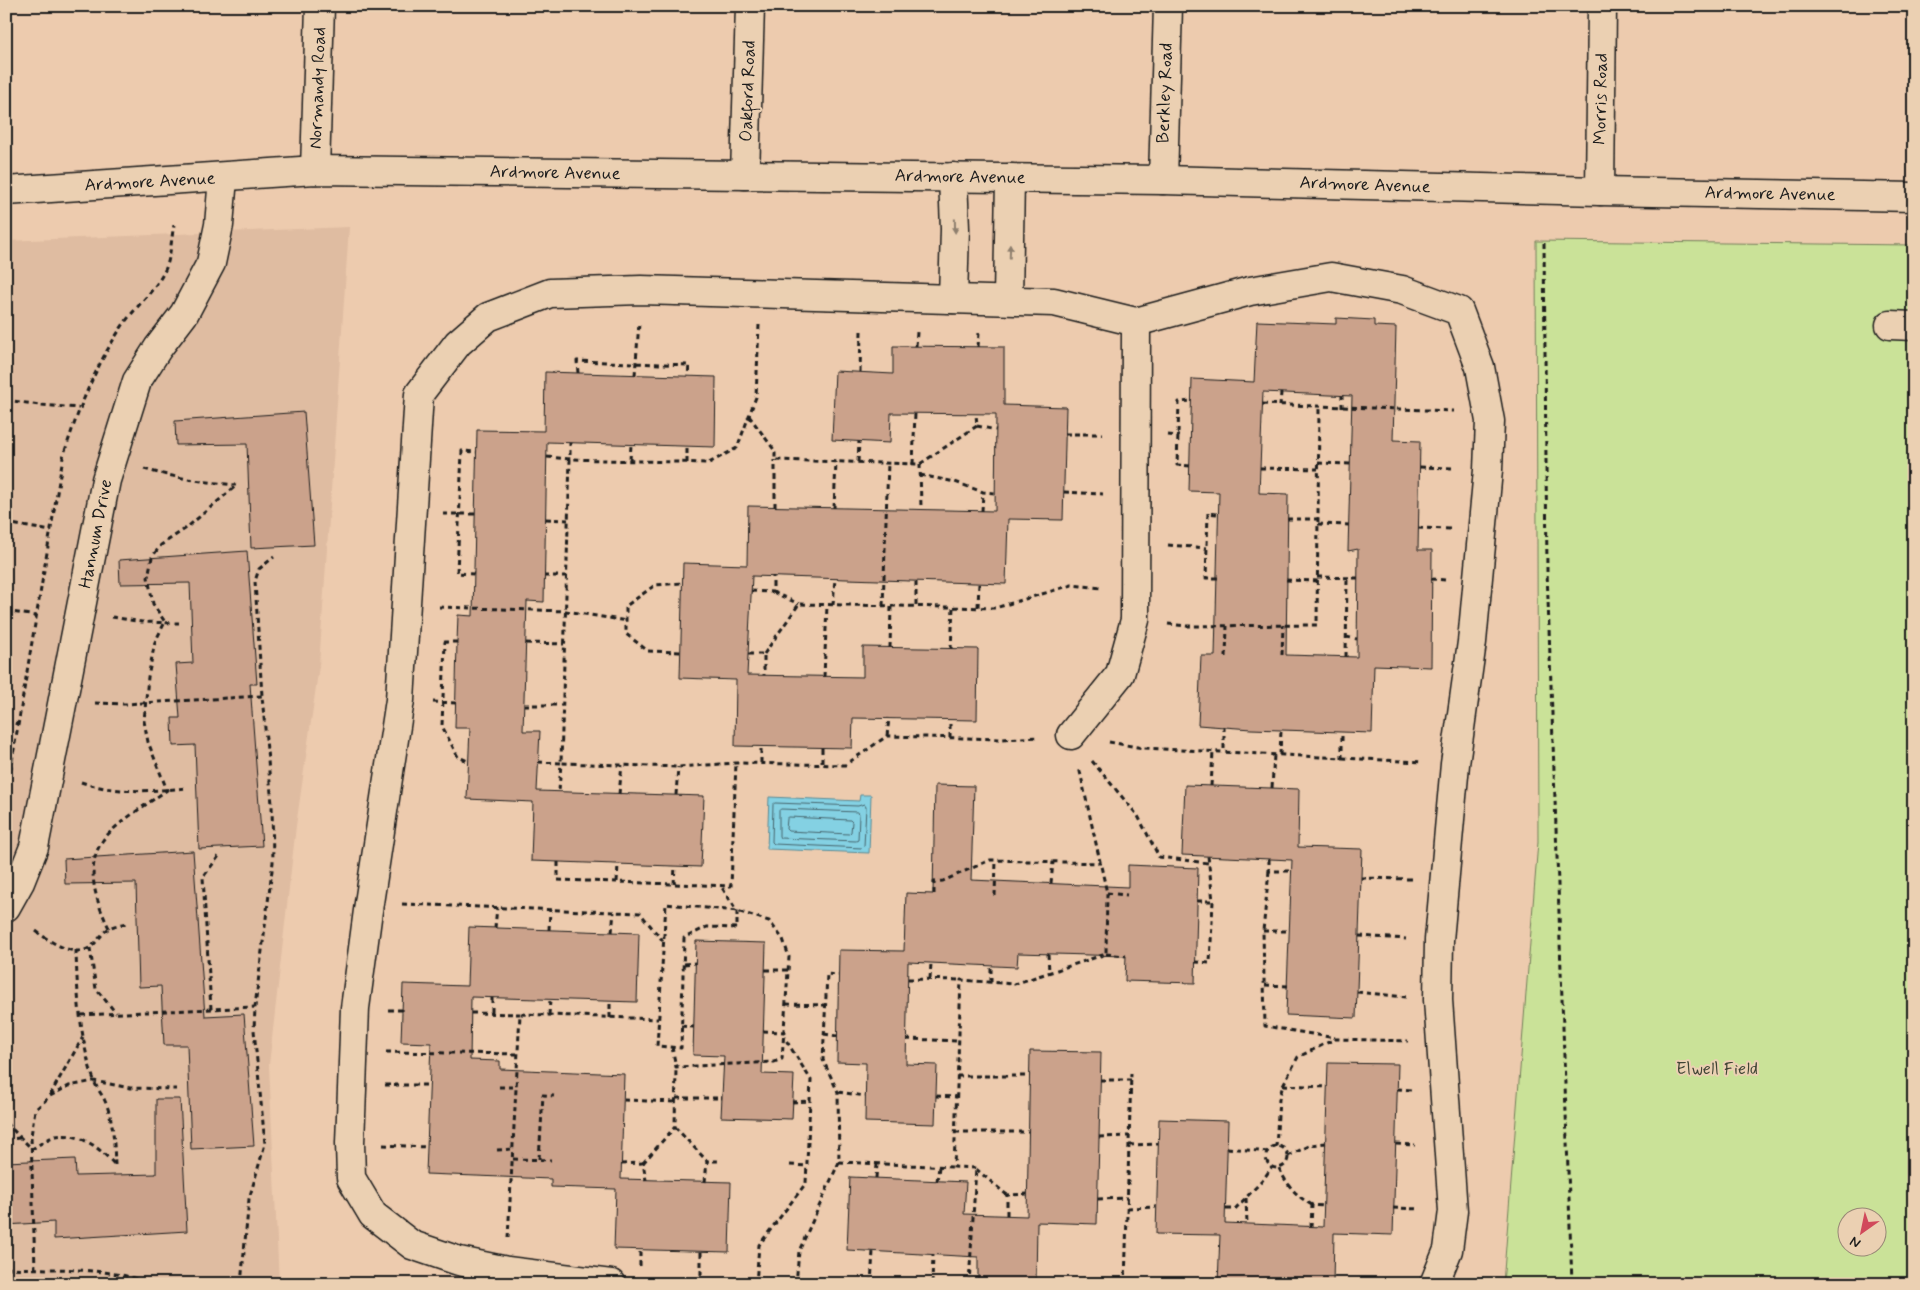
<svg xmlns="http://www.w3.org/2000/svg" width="1920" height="1290" font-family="Mynerve,sans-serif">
  <rect width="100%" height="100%" fill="#edcbae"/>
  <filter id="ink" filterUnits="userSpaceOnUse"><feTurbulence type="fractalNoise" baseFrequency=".02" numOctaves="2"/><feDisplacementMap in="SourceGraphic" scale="10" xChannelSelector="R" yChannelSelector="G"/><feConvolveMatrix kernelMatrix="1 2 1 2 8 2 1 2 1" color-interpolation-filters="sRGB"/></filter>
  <g filter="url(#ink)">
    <path fill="#dfbca1" d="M349,227L319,666L296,826L269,1065L279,1284H6V241Z"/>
    <path fill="#cae298" stroke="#737f5a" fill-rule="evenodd" d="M1536,241L1914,245V1284H1503L1538,842ZM1848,1218H1878V1248H1848Z"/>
    <path fill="#84d1e3" stroke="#5a8993" d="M860,795H871L869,853L767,849L769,797L859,801Z"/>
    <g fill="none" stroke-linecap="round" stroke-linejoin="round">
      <g stroke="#46646c" stroke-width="1">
        <path d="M775,803L858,806L864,804L866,807L864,846L862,848L774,844L772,842L773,805Z"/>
        <path d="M781,809L858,812L859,815L858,840L856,841L780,838L779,836V811Z"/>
        <path d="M789,817L850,820L852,822L851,832L849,834L788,831L786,829L787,819Z"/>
      </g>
    </g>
    <g fill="#cba28b" stroke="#1c1c1c" fill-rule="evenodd">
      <path d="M1336,318L1374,320V326L1396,327L1393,440L1420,441L1418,550H1432L1431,667L1374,665L1372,733L1251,729L1198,725L1201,656H1215L1219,492L1189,491L1192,379L1254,382L1257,321L1336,324ZM1263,392L1352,396L1348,551L1358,549L1357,657L1286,655L1288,494L1259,493Z"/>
      <path d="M893,346L1004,347V405L1066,407L1063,520L1008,519L1006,584L752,576L747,675L863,677V647L978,649L977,720L853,718L852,748L735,746L736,680L680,678L683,563L747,565L748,506L995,511L996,414L891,413L890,443L832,440L835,371L893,374Z"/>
      <path d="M545,372L716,377L715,447L547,442L544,602L527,601L523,731H540L537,791L704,796L701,867L531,861L533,802L467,799L470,728H455L457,642L458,615L473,616L477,430L544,431Z"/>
      <path d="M304,412L314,545L251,548L247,444L176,445L175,421Z"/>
      <path d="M247,551L257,684H250L262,846L199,849L195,745L173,746L172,718H180L176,664L193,663L190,583L120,584L119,560Z"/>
      <path d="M935,785L974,786L971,880L1128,887V865L1198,868L1195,983L1125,981L1126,956L1018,953L1017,967L908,962L906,1064L937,1065L935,1124L865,1122L866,1063L837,1062L839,950L904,951L906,893L933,894Z"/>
      <path d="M1185,785L1299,789L1298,847L1362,849L1356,1018L1286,1015L1292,860L1182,855Z"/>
      <path d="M193,851L205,1016L244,1014L254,1146L191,1149L187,1045H164L161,986L139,987L136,883L65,884L64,859Z"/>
      <path d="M469,927L639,933L637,1002L471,997L470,1060L500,1061V1069L624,1074L621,1179L731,1182L729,1252L614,1249L616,1189L551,1187V1179L426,1174L431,1043L401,1042L403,984L467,986Z"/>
      <path d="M696,941L766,943L762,1074L794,1075L792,1119L721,1117L724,1056L693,1055Z"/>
      <path d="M1030,1051L1101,1052L1097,1224L1037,1222L1036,1284H978V1257L847,1250L850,1177L966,1182L964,1214L1027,1216Z"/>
      <path d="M1328,1063L1398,1064L1393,1235L1334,1233L1333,1284H1218L1220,1235L1156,1234L1159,1119L1228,1121L1225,1223L1323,1227Z"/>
      <path d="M156,1099H180L187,1231L54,1239V1222L6,1225V1162L75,1159L76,1176L156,1174Z"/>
    </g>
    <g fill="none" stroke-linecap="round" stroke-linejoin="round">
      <defs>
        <g id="minor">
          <path d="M315,170L320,6"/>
          <path d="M745,175L750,6"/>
          <path d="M1163,180L1168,6"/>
          <path d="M6,191L315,170L1163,180L1600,191L1914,197"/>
          <path d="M1600,191L1602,6"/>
          <path d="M953,299L955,229L953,177"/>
          <path d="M1008,300L1010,178"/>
          <path d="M1890,325L1914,326"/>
          <path d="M1071,735L1120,674L1135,620L1136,322"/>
          <path d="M6,907L20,882L34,847L106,480L137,381L158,348L184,314L211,263L219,225L223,178"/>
          <path d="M611,1284L507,1271L459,1261L412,1245L373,1215L351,1178L350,1143L355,1008L369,903L400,700L419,394L458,343L488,317L550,293L641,290L1054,302L1136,322L1250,291L1331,277L1402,290L1459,311L1480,367L1490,421L1488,470L1472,642L1455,764L1439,940L1438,1000L1453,1211L1448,1250L1434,1284"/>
        </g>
      </defs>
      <use href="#minor" stroke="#1c1c1c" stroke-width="31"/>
      <g stroke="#1c1c1c" stroke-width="3" stroke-dasharray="5 4" stroke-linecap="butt">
        <path d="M1544,243L1547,571L1572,1284"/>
        <path d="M759,325L756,397L737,448L709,463L570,459L561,763L678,767L736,763L845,765L887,736L1001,739L1039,737"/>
        <path d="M916,346L917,332"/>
        <path d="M978,347L979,333"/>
        <path d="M860,372L861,331"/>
        <path d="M578,373L577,361L689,365L688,376"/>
        <path d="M635,375L639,323"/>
        <path d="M6,400L40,405L79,408"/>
        <path d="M1262,404L1454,411"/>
        <path d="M1280,406L1281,393"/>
        <path d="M1342,408V396"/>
        <path d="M749,416L775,451V460L920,464L977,426L976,414"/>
        <path d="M977,426L996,430"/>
        <path d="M1065,434H1102"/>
        <path d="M1168,435L1179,436"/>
        <path d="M547,457L570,459V443"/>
        <path d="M630,460L631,445"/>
        <path d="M858,462L859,441"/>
        <path d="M687,463V446"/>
        <path d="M1318,463L1350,464"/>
        <path d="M913,464L915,413"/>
        <path d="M920,464L921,509"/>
        <path d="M1190,466L1177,465L1179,402L1192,401"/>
        <path d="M1420,467L1454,468"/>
        <path d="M1260,468L1318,469"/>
        <path d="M144,469C175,478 204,482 236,485"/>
        <path d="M920,475L955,482L983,492L995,493"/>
        <path d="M1064,492L1103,494"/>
        <path d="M775,507V460"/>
        <path d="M834,508L836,462"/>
        <path d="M982,511L983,492"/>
        <path d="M443,514H475"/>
        <path d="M546,519L568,520"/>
        <path d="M1287,519H1318"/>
        <path d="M6,523L51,531"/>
        <path d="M1318,524L1349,525"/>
        <path d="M1418,528L1450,529"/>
        <path d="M1168,545L1207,548"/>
        <path d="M474,574L457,573L462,451L477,452"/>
        <path d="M544,576H566"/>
        <path d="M1317,577L1358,578"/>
        <path d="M1218,578H1206L1208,513L1218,514"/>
        <path d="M1431,579L1446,580"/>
        <path d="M1286,580L1318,581"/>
        <path d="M916,582V606"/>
        <path d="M751,591L773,592V576"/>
        <path d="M773,592L799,604"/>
        <path d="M833,605L835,578"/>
        <path d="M883,606L888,463"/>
        <path d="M439,607L566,611L627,621"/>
        <path d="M978,607L979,583"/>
        <path d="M6,611L36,616"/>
        <path d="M112,617L142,622L179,623"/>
        <path d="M1168,624L1187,626L1317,625L1319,407"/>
        <path d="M1346,637L1357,639"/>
        <path d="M457,642H445L442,726L458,757L468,761"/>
        <path d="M526,643L564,644"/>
        <path d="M890,648L891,606"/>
        <path d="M951,649L953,607"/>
        <path d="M680,652L648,651L626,634V606L655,585L682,583"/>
        <path d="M748,654H764V675"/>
        <path d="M764,654L799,604L995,608L1072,585L1102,588"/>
        <path d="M1282,655L1283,625"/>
        <path d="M1226,657L1227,626"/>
        <path d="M1346,657L1347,577"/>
        <path d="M824,677L827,605"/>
        <path d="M433,702L456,703"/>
        <path d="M95,703L125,704L262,696"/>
        <path d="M524,705H562"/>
        <path d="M6,721L18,724"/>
        <path d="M1224,726V752"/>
        <path d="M887,736L889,718"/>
        <path d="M950,738V720"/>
        <path d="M1109,742L1143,748L1422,762"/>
        <path d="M822,748V764"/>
        <path d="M1280,755L1281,730"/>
        <path d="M1342,759V732"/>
        <path d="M1092,761L1138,816L1159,857L1208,863"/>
        <path d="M538,762L561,763L559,791"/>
        <path d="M761,763V746"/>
        <path d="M81,782C116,794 152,791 188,788"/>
        <path d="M1211,786L1213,752"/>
        <path d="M1272,788L1274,755"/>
        <path d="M619,794L622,765"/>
        <path d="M676,795L678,767"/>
        <path d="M6,797L63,457C78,410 95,366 123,325C136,306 155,291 165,270C171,258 171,239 174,225"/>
        <path d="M1269,859V871H1292"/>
        <path d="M558,862V880L731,886L736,763"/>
        <path d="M1269,871L1263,931L1265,1026L1335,1038"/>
        <path d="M1361,878L1411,879"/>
        <path d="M617,882L618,864"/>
        <path d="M1051,883L1053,862"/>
        <path d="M674,884L675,866"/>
        <path d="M1107,893L1127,895"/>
        <path d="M934,894V882L943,881L990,860L1101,863"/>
        <path d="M995,896L996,860"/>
        <path d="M1197,901H1213"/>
        <path d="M402,904L640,913L663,941"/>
        <path d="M109,928C96,902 84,867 103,840C116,823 149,803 167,790L148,742L144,721L148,677L155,642L165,622L153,604L148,577L152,557L161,545L185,529L237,485"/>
        <path d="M495,928L497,907"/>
        <path d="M549,930L550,909"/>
        <path d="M36,931C49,941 76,960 92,946C98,941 102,933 108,929C113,925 121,925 127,923"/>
        <path d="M1263,931H1290"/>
        <path d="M612,932L614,912"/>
        <path d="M1359,936L1406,939"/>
        <path d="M90,948L96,989L116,1013"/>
        <path d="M76,950C77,991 80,1042 94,1080C96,1088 102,1094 105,1101C114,1121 114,1144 115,1165"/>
        <path d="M1048,954L1049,972"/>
        <path d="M1106,954L1126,956"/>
        <path d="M1195,962L1210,963L1213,901L1208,856"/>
        <path d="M684,964L695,963"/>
        <path d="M765,970H788"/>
        <path d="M908,979L961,980"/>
        <path d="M930,979L931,963"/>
        <path d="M991,982V966"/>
        <path d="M1265,985L1288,986"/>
        <path d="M1357,992L1406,997"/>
        <path d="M492,998V1013"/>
        <path d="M786,1004L826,1005"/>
        <path d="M211,1009L203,877L219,856"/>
        <path d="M388,1010H403"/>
        <path d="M471,1013L520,1014"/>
        <path d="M81,1015L255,1007"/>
        <path d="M549,1015L550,1000"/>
        <path d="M610,1018V1002"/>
        <path d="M681,1026L694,1027"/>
        <path d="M763,1031L784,1032"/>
        <path d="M824,1034L837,1036"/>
        <path d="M906,1039L959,1041"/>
        <path d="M672,1047L676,1067L774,1062L782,1059L789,957L783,939L769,921L737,911L666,904L657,1046L681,1048L684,938L707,927L737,928V911L721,886"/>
        <path d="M386,1052L519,1054"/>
        <path d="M957,1076H1030"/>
        <path d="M1100,1080H1131"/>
        <path d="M385,1085H429"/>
        <path d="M1283,1085L1327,1087"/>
        <path d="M499,1087H517"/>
        <path d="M1397,1089L1412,1090"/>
        <path d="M838,1092L865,1096"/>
        <path d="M50,1095L83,1037"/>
        <path d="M936,1096L957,1097"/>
        <path d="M676,1098H722"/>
        <path d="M624,1100L675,1102"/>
        <path d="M792,1102L810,1101"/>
        <path d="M6,1123L32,1149C39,1145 48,1138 56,1136C80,1132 100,1148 115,1165"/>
        <path d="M675,1127L707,1161"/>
        <path d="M955,1132H1028"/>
        <path d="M1099,1137L1129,1136"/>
        <path d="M6,1139L21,1138"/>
        <path d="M1396,1144L1415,1145"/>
        <path d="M383,1145L427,1147"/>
        <path d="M1129,1145L1158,1144"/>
        <circle cx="1277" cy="1157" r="11"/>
        <path d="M1276,1147L1279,1099L1283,1085L1298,1057L1335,1039L1408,1041"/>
        <path d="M1227,1148L1268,1152"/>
        <path d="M497,1150L513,1149"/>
        <path d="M1288,1156L1311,1145L1326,1143"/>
        <path d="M513,1159L551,1160"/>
        <path d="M539,1159L543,1095L554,1096"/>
        <path d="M839,1162L954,1167"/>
        <path d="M643,1163L675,1127L676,1067"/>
        <path d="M621,1164L643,1163L646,1180"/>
        <path d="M790,1165L807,1166"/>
        <path d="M1279,1168C1287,1185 1296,1196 1312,1205"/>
        <path d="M976,1169L1007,1195"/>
        <path d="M876,1178L877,1164"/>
        <path d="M937,1181L939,1167"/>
        <path d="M705,1182L707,1161H720"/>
        <path d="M1246,1198L1247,1224"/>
        <path d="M1098,1199L1128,1198"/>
        <path d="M1127,1208L1156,1207"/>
        <path d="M1393,1208L1420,1209"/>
        <path d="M1226,1209H1235L1262,1181L1272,1167"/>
        <path d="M1007,1215V1195L1027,1194"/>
        <path d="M1311,1227L1312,1205L1324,1206"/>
        <path d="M508,1238L520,1014L658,1019"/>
        <path d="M640,1266V1250"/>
        <path d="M6,1268C51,1270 109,1266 151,1284"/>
        <path d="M35,1269L31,1136L35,1110L50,1096L69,1086L94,1081L130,1088L177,1089"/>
        <path d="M241,1284L249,1199L265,1144L254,1030L255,1007L273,862L272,804L262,696L255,581L259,569L274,557"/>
        <path d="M701,1284V1251"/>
        <path d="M756,1284L759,1245L806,1183L811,1080L784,1037"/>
        <path d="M796,1284L799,1251L839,1162L838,1092L823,1060L827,974L838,975"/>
        <path d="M871,1284L873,1251"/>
        <path d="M932,1284L933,1254"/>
        <path d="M969,1284L976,1168L954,1167L961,980L1014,984L1106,954L1107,893L1079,767"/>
        <path d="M1125,1284L1131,1073"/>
      </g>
      <use href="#minor" stroke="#ebd0b2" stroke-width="28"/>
    </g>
    <defs><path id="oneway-solid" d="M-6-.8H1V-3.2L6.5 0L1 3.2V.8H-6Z" transform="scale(1.25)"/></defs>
    <g fill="#8e7f6e">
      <use href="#oneway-solid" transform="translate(955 226) rotate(89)"/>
      <use href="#oneway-solid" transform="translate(1010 251) rotate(-88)"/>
    </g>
  </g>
  <g text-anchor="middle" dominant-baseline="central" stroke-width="4" stroke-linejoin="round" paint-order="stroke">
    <g font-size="18" fill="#1c1c1c" stroke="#ebd0b2">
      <text transform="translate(318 88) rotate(-88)">Normandy Road</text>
      <text transform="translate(748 91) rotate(-88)">Oakford Road</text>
      <text transform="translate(1165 93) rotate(-88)">Berkley Road</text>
      <text transform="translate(1601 99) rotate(-89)">Morris Road</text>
      <text transform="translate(555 173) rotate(1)">Ardmore Avenue</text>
      <text transform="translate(960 177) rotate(1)">Ardmore Avenue</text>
      <text transform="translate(150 182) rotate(-3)">Ardmore Avenue</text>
      <text transform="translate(1365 185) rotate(2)">Ardmore Avenue</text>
      <text transform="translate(1770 194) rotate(1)">Ardmore Avenue</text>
      <text transform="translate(96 534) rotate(-79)">Hannum Drive</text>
    </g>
    <g font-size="18" fill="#3f4435" stroke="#ebd0b2">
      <text x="1717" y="1069">Elwell Field</text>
    </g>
  </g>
  <rect width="1920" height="1290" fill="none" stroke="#ebd0b2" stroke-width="25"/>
  <rect x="12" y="12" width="1895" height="1265" fill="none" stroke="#1c1c1c" stroke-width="2" filter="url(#ink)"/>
  <g transform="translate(1862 1232) rotate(213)"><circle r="24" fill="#ebd0b2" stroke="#988876"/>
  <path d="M0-4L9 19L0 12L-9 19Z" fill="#d1495b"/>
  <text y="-8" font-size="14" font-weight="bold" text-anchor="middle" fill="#1c1c1c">N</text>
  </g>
</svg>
